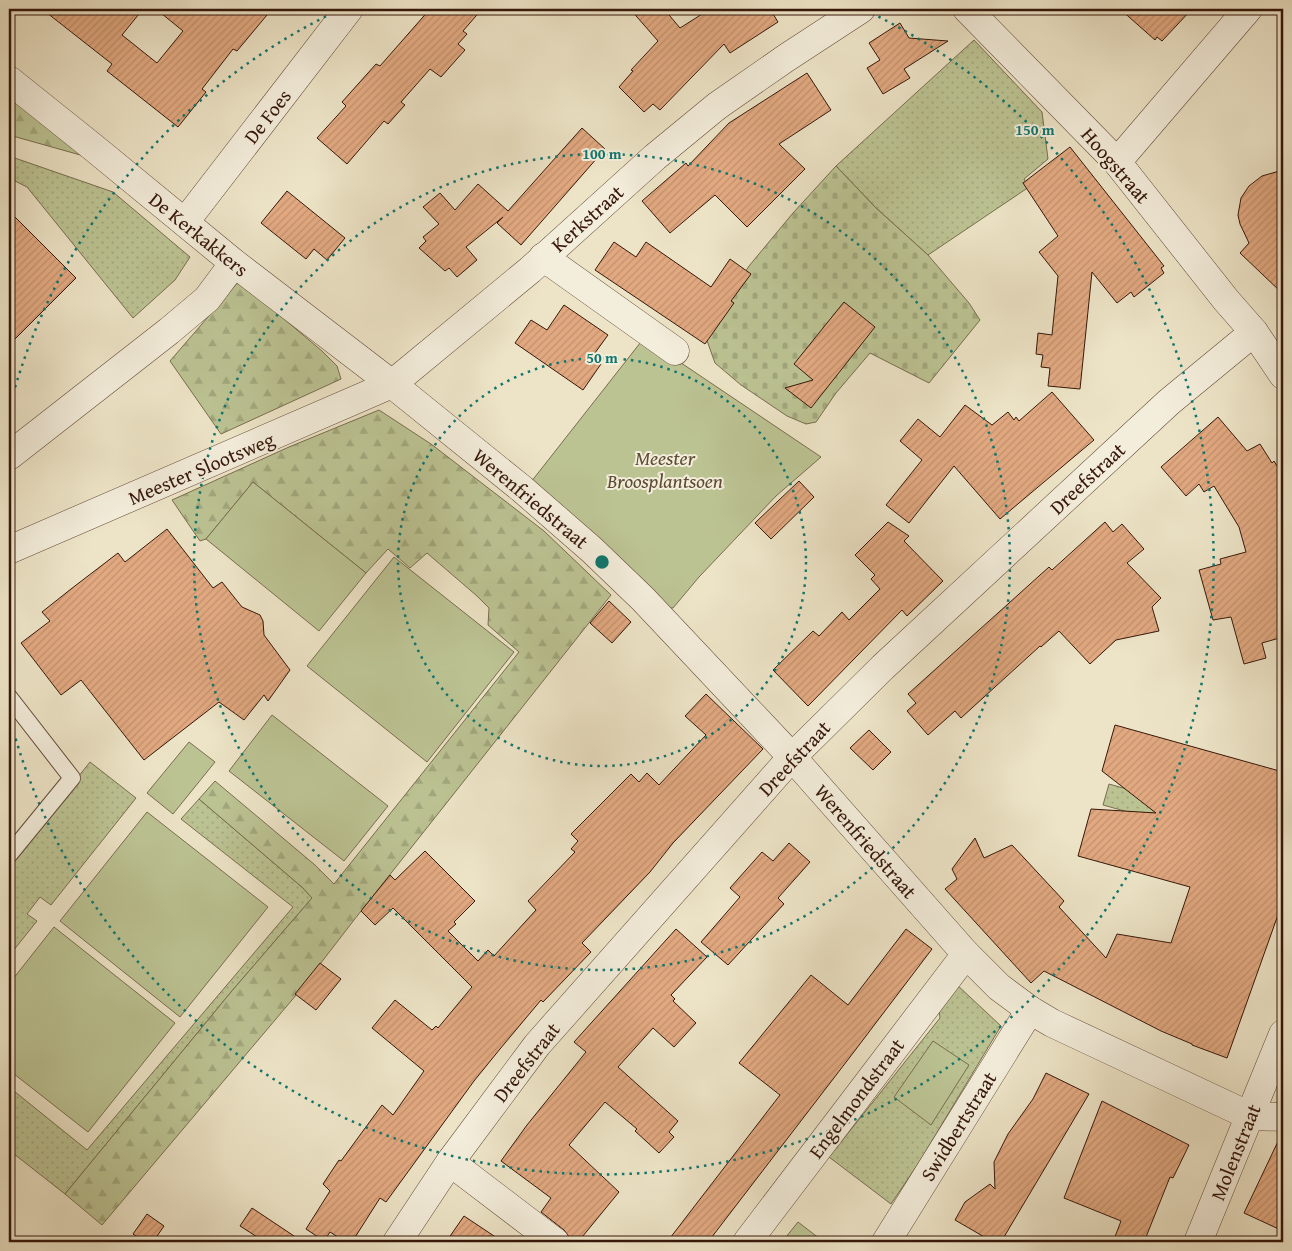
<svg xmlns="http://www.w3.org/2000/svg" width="1292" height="1251" font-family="'Gentium Book Plus',serif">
  <defs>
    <pattern id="grass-dots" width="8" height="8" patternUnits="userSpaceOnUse" patternTransform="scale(1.25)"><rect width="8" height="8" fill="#bcc393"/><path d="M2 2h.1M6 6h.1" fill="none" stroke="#a2a77d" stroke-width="1.8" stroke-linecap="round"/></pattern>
    <pattern id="forest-firs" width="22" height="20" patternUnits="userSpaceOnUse" patternTransform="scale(1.25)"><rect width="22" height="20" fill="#bcc393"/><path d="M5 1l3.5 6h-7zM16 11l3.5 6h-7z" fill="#a2a77d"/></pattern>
    <pattern id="cemetery-stones" width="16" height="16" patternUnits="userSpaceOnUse" patternTransform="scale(1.25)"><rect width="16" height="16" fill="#bcc393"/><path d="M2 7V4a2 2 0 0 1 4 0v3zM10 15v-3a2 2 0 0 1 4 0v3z" fill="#a2a77d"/></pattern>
    <pattern id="building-hatch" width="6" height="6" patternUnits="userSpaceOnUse" patternTransform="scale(1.25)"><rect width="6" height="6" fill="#e2a981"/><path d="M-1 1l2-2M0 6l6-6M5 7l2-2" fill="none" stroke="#c2916e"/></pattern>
  </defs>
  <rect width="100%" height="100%" fill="#ede4c7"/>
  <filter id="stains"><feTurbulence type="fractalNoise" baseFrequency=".004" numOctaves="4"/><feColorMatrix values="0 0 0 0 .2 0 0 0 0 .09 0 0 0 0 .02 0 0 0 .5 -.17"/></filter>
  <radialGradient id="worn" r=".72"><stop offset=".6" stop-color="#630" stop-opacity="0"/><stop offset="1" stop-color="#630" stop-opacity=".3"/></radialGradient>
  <g fill="url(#grass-dots)" stroke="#796d4e">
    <path d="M974,40L1042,112L1048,159L1024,179L1029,187L928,255L876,208L836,166Z"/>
    <path d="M9,156L113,192L190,257L175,280L133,318L27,187L9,178Z"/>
    <path d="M90,762L136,798L51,905L40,897L27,914L37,921L9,956V863Z"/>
    <path d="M1109,784L1202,810L1196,831L1103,805Z"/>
    <path d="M199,799L303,888L312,898L231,992L65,1194L9,1150V1087L87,1150L293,907L181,819Z"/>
    <path d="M955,983L1001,1026L918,1164L891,1204L829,1157L940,1018L938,1002Z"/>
  </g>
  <g fill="url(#forest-firs)" stroke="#796d4e">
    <path d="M9,97L84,156L9,135Z"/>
    <path d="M239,281L322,351L337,366L341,379L221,434L170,361Z"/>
    <path d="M379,410L431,444L544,531L611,595L354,920L297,994L102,1225L65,1194L231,992L312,898L303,888L199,799L215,781L315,865L334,884L519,652L488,625L489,608L477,596L427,553L410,568L388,549L366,573L253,482L206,539L200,541L172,500L289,447Z"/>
  </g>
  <path fill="url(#cemetery-stones)" stroke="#796d4e" d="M836,166L876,208L928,255L969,303L980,320L929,383L870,353L836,393L816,422L806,424L787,416L741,385L715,363L705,335L749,266L793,213Z"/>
  <g fill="#bcc393" stroke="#796d4e">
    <path d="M644,338L821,457L776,496L699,577L673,608H669L531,482Z"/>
    <path d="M253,482L366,573L319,631L206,539Z"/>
    <path d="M394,557L514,652L427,762L307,666Z"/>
    <path d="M272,715L388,806L344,861L229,771Z"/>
    <path d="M189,742L215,762L173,814L147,793Z"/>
    <path d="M147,812L268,907L180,1017L60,921Z"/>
    <path d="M54,927L175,1023L88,1132L9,1070V984Z"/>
    <path d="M933,1041L969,1065L931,1125L894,1097Z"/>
    <path d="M798,1222L824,1242H782Z"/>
  </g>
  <g fill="url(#building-hatch)" stroke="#36170a">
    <path d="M42,9H143L122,35L157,63L183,31L156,9H272L237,51L233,49L202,89L206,92L178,127L107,71L112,64Z"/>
    <path d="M430,9H482L463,31L467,34L458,44L465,50L456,60L441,77L430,69L401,102L405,105L396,115L388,124L384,121L347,164L317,138L346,106L342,102L376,64L380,66Z"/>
    <path d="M630,9H664L680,28L710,9H770L778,22L730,53L724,44L660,110L653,104L644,112L619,87L633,71L631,70L658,41Z"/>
    <path d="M1120,9H1192L1162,41L1157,37L1155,40Z"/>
    <path d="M900,23L909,38L948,41L904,69L910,78L883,94L867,68L880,60L869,43Z"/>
    <path d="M807,73L831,110L779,144L805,169L747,227L715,195L670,233L642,201L686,163L688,166L729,123Z"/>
    <path d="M582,128L605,149L521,245L497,223L503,217L466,247L477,260L457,277L449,268L445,271L419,248L426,241L423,237L439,224L423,207L440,193L455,210L478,184L508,211Z"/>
    <path d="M1070,147L1164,266L1161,268L1164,273L1134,297L1131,292L1117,303L1092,272L1080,389L1048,386L1050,368L1041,367L1043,355L1036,354L1038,333L1052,335L1058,276L1039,252L1058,236L1023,183Z"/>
    <path d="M1283,170V294L1240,253L1249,243L1240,224L1238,215L1241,198L1249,186L1262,176Z"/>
    <path d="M287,191L345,238L327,260L314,249L306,259L261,223Z"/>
    <path d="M9,211L76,278L9,345Z"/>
    <path d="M614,242L636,257L646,242L711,287L730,259L751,274L731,301L734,303L705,344L595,270Z"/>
    <path d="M844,302L875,327L811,408L785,388L813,380L794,364Z"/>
    <path d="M564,305L608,335L592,357L601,364L583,390L515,343L531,320L547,330Z"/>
    <path d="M1052,392L1094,440L1000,519L954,466L909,523L886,505L922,460L900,441L918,419L940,437L965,405L992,425L1008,412L1014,420L1016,417L1019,421Z"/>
    <path d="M1218,417L1247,451L1260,444L1272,463L1274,461L1283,476V637L1262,643L1266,658L1244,664L1231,617L1213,620L1199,570L1221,564L1220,559L1246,552L1239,527L1214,486L1204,492L1199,484L1186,496L1161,467Z"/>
    <path d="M799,481L814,497L771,539L755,523Z"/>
    <path d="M888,522L909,536L904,541L943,581L907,616L902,610L808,706L773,670L813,631L819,636L842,612L849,620L880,589L871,579L875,575L855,555Z"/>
    <path d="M1105,522L1113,532L1122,524L1144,549L1127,563L1161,598L1152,607L1159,631L1116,640L1090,664L1059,631L1041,647L1040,646L961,718L955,711L928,735L907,711L916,703L908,694L1049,567L1052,570Z"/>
    <path d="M167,529L213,588L222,582L242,607L260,615L263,621L264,635L290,670L268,701L264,695L244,720L219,702L144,760L81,680L61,695L21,643L50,621L42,612L71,589L118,553L125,562Z"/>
    <path d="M609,601L631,622L612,643L590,623Z"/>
    <path d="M706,694L763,749L673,843L650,872L582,943L591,952L543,1002L541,1000L500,1049L474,1081L386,1202L380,1198L352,1242H346L330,1232L324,1241L306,1229L330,1191L323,1184L339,1160L341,1161L382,1105L393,1115L424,1071L372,1028L395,1000L432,1030L436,1026L438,1028L472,987L393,908L375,925L361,911L390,875L395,880L425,851L475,901L454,922L456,924L448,931L478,961L488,950L494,956L536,910L528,901L575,852L571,849L578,841L571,834L631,774L639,782L647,773L659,785L706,735L685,716Z"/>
    <path d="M1115,725L1283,772V913L1279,912L1227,1058L1192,1045V1044L1161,1031L1044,971L1031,983L945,889L957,879L952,869L975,838L984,858L1012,845L1064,901L1059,907L1106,958L1117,934L1171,943L1190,887L1078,856L1091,809L1156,813L1102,771Z"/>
    <path d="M869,730L891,752L873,770L850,748Z"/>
    <path d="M789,843L810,862L778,898L784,904L728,965L701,942L740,897L730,888L762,852L773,861Z"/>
    <path d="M676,929L707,957L671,995L675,999L673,1001L696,1023L674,1047L653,1028L618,1067L678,1121L669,1132L674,1137L659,1153L635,1131L637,1129L605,1102L569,1145L619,1192L578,1242H576L570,1238L564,1230L541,1212L551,1198L501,1161L527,1125L586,1052L574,1042Z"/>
    <path d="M906,929L932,949L850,1057L708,1242H667L780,1095L739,1063L811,975L848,1005Z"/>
    <path d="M320,963L341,979L316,1010L295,994Z"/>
    <path d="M1046,1073L1089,1094L1001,1242H993L955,1220L965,1202L990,1184L995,1189L994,1162L1008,1134L1033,1099Z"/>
    <path d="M1102,1101L1189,1145L1173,1178L1170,1177L1144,1242H1113L1121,1221L1064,1198Z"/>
    <path d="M1282,1133H1283V1231L1244,1213Z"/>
    <path d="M252,1208L303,1242H265L240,1226Z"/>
    <path d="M147,1214L164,1226L153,1242H145L133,1234Z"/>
    <path d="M464,1216L503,1242H446Z"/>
  </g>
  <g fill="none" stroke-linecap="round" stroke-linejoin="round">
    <defs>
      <path id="service" d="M9,697L72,778L9,855"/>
      <g id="minor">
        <path d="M967,9L1117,162L1226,300L1254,332L1283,375"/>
        <path d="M9,80L94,148L234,263L392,384L522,489L592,550L643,599L792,757L966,954L999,987L1030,1010L1052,1023L1250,1116L1283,1117"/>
        <path d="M1117,162L1248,9"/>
        <path d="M185,222L349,9"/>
        <path d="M543,257L675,351"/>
        <path d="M9,456L169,331L207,299L234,263"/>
        <path d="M9,550L392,384L530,270L655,157L717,106L786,58L861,9"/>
        <path d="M450,1162L555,1242"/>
        <path d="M397,1242L450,1162L537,1045L792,757L883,667L1169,402L1254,332"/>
        <path d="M747,1242L966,954"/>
        <path d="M886,1242L1030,1010"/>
      </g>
      <path id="tertiary" d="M1198,1242L1283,1034"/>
    </defs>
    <use href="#service" stroke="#644a39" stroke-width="18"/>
    <use href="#minor" stroke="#644a39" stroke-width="29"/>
    <use href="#tertiary" stroke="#644a39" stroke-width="29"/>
    <use href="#service" stroke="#f3eddb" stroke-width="16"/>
    <use href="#minor" stroke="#f3eddb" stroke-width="28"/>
    <use href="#tertiary" stroke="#f3eddb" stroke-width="28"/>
  </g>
  <g fill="none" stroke="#0f766e" stroke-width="2.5" stroke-dasharray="2.5 5">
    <circle cx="602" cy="562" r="204"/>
    <circle cx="602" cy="562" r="408"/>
    <path d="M9 409A612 612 0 0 1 339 10M865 10A612 612 0 1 1 9 715"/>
  </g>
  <g text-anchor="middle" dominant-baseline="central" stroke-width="4" stroke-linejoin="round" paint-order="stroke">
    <g font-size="20" fill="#36170a" stroke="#f3eddb">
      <text transform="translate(267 116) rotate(-52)">De Foes</text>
      <text transform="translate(1116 165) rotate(49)">Hoogstraat</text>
      <text transform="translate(587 218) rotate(-42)">Kerkstraat</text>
      <text transform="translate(199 234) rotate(39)">De Kerkakkers</text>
      <text transform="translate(201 468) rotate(-23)">Meester Slootsweg</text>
      <text transform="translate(1087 478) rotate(-43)">Dreefstraat</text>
      <text transform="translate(531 498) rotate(40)">Werenfriedstraat</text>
      <text transform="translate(794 758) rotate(-47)">Dreefstraat</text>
      <text transform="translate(866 841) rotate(49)">Werenfriedstraat</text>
      <text transform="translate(526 1062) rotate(-52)">Dreefstraat</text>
      <text transform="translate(856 1098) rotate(-53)">Engelmondstraat</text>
      <text transform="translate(958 1126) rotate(-58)">Swidbertstraat</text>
      <text transform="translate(1235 1152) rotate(-68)">Molenstraat</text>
    </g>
    <g font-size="20" font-style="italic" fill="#5e4b33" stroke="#f3eddb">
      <text x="665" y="457">Meester<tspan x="665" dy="23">Broosplantsoen</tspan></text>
    </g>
  </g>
  <circle cx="602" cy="562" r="8" fill="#0f766e" stroke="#f3eddb" stroke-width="2.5"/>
  <g font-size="15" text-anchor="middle" font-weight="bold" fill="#0f766e" stroke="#f3eddb" stroke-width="4" stroke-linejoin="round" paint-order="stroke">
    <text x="1035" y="135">150 m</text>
    <text x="602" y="159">100 m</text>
    <text x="602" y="363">50 m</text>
  </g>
  <rect width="1292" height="1251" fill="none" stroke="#ede4c7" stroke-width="30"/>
  <rect x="10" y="10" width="1272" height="1231" fill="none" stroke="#36170a" stroke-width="2.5"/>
  <rect x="15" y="15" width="1262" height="1221" fill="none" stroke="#36170a"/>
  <rect width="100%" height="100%" filter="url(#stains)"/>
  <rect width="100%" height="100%" fill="url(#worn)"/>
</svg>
